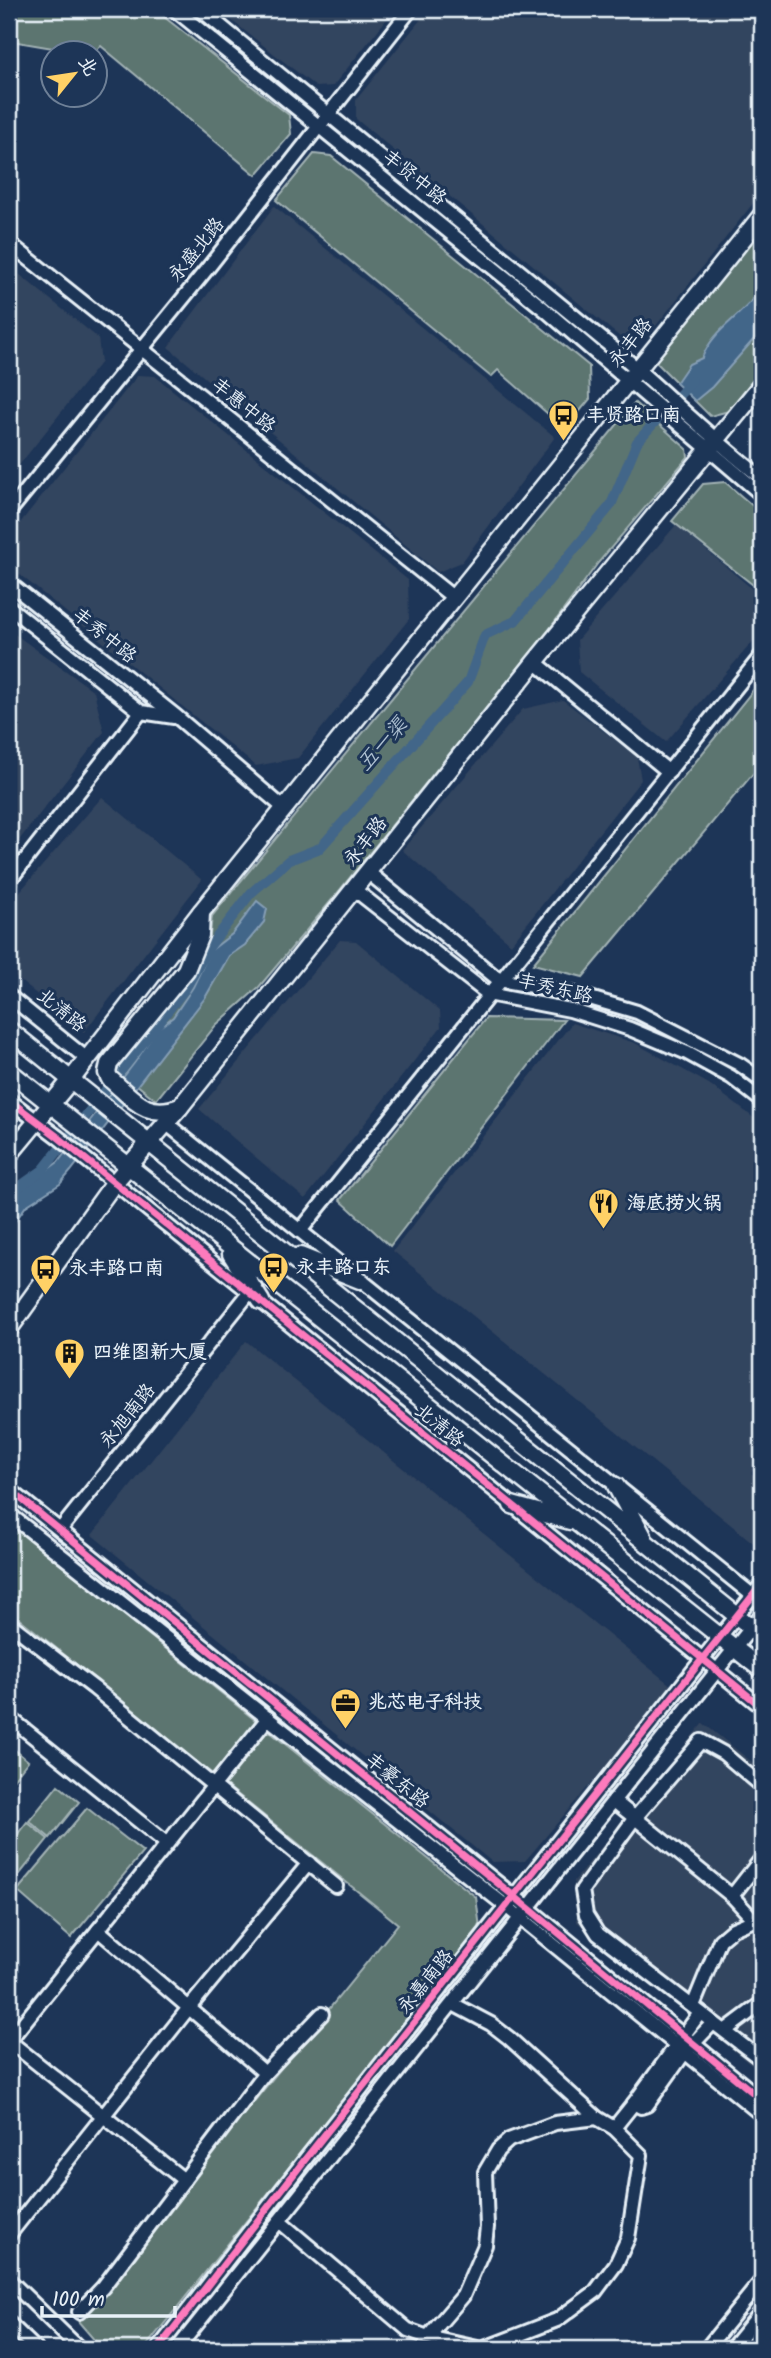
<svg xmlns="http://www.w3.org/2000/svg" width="771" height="2358" font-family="Kalam,'LXGW WenKai TC',sans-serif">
  <rect width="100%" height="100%" fill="#1d3557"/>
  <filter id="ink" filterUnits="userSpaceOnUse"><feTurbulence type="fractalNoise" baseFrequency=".0143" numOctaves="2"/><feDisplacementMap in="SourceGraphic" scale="14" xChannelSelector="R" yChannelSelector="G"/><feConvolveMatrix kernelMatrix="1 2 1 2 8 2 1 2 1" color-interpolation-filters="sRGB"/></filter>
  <g filter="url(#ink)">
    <g fill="#32445e">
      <path d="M217,9H395L333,86L316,87Z"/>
      <path d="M429,9H762V192L655,327L620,337L356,119V100Z"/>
      <path d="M274,206L555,437L462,562L438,572L168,347Z"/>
      <path d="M9,266L98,338L101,362L9,478Z"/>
      <path d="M138,375L155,376L408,580L409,619L298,758L256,766L14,570L12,533Z"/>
      <path d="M676,525L762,597V631L666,742L579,672L577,640Z"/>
      <path d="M9,630L94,691L104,732L9,853Z"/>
      <path d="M563,700L637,757L641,780L511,944L402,850L523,709Z"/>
      <path d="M102,797L202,880L84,1032L9,972V904Z"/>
      <path d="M340,940L356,941L440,1011L441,1027L305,1199L199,1109Z"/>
      <path d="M572,1023L635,1043L709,1084L762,1124V1459L751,1473L762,1481V1550L393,1251Z"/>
      <path d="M246,1341L673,1687L525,1861L492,1862L92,1535Z"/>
      <path d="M703,1723L762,1770V2074L577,1922L574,1881Z"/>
    </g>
    <g fill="#5c7470" stroke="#a2b2b4" stroke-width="2">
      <path d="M9,9H154L289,115L291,134L256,175L101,46L94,52H76L12,41L9,46Z"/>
      <path d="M314,154L331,156L589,366L590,399L565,429L498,370L491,377L276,200Z"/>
      <path d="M762,224V371L729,411L710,416L655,361L667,341Z"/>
      <path d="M635,403L687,449L688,457L598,563L548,631L336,895L259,987L216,1025L156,1100L121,1072L209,944L212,916Z"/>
      <path d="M725,482L762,514V592L672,521L703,484Z"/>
      <path d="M762,679V763L583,977L533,964Z"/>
      <path d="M486,1018L564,1020L390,1246L340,1200Z"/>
      <path d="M9,1523L476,1897L480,1928L144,2349H102L77,2320L398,1924L9,1610Z"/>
      <path d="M9,1745L28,1761L9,1785Z"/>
      <path d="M58,1785L79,1802L50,1838L29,1821Z"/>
      <path d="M87,1808L143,1852L71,1938L17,1891Z"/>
      <path d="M27,1822L48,1839L19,1875L9,1867V1845Z"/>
    </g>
    <g fill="#436689" stroke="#859eb5" stroke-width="2">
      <path d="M762,286V330L712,387L695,401L676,383L689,364L702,358C713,328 747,314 762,286Z"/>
      <path d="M257,901L267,909L264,922L245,945L229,956L205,998L71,1171L60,1184L26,1206L9,1230V1202L18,1191L58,1162L135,1062L157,1029L173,1017L193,987L210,951L232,934Z"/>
    </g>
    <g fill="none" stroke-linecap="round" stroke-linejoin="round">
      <path stroke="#436689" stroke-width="10" d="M9,1194L43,1170L185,989L209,947L251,893L289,860L320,848L468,682L485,635L515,621L611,505L637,442L692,381"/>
      <defs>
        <g id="minor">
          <path d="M174,9L544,309L762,495"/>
          <path d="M200,9C339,122 477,235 614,349C664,391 710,438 762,478"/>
          <path d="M9,243L454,598"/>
          <path d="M9,512L211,264L411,9"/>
          <path d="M9,583L177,717L285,809"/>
          <path d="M9,607L141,712L174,717"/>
          <path d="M535,662L669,772"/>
          <path d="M369,873L499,980L576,994L637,1012L739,1064L762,1080"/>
          <path d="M9,881L141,712"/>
          <path d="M355,890L488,994L570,1010L630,1029L687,1053L731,1077L762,1101"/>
          <path d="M9,996L87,1059"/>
          <path d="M9,1100L58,1137L762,1707"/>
          <path d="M166,1123L762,1603"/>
          <path d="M300,1231L762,655"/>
          <path d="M9,1489L515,1897L762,2100"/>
          <path d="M9,1514L507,1907L762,2115"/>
          <path d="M60,1530L250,1292"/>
          <path d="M9,1623L94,1688L336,1886"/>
          <path d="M9,1717L166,1843"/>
          <path d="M762,1786L723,1753L701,1741L634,1819L582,1890L586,1915L598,1934L762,2060"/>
          <path d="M614,1801L732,1896L754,1920L762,1925"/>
          <path d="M732,1896L762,1858"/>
          <path d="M98,1930L265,2073"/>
          <path d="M693,2006L720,1940L733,1929L754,1920"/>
          <path d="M700,2013L634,2103L641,2107L647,2105L685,2052L713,2023"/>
          <path d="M726,2030L762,2003"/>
          <path d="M9,2041L268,1718"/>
          <path d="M9,2041L184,2180"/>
          <path d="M614,2128L634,2103"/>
          <path d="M279,2221L408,2330L428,2337L482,2349L557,2320L595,2292L616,2264L628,2238L641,2155L614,2128L597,2118L509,2038L491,2024L453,2004"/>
          <path d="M9,2235L188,2009L309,1863"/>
          <path d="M9,2280L80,2349"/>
          <path d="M79,2312L103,2287L265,2073L322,2014"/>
          <path d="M9,2323L36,2349"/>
          <path d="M428,2337L463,2296L485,2245L487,2227L485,2172L498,2150L509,2140L555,2123L597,2118"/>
          <path d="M158,2349L307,2157L762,1584"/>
          <path d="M177,2349L762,1614"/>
          <path d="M706,2349L762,2280"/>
          <path d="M731,2349L762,2311"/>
        </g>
        <g id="major">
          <path d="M9,1030L762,1636"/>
          <path d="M9,1071L762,1670"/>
          <path d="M180,1107C145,1119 135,1100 110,1079L107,1073L109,1064L186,970L200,935L201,912"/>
          <path d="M9,1155L71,1080L201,912L762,215"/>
          <path d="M231,1254L261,1301"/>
          <path d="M300,1256L360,1280"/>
          <path d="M9,1329L114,1183L180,1107L535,662L762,384"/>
          <path d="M616,1486L643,1536"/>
          <path d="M512,1505L570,1521"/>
        </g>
      </defs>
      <use href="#minor" stroke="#e8f1f8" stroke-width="18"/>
      <use href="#major" stroke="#e8f1f8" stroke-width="21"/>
      <use href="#minor" stroke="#1d3557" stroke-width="12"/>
      <use href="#major" stroke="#1d3557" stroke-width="16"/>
      <defs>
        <g id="cycleway">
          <path d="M9,1100L58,1137L762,1707"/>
          <path d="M9,1489L515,1897L762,2100"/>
          <path d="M158,2349L307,2157L762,1584"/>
        </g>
      </defs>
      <use href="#cycleway" stroke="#1d3557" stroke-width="11"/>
      <use href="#cycleway" stroke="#fd7abc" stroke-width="7"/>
    </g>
  </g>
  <defs>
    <symbol id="bus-pin" viewBox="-11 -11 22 30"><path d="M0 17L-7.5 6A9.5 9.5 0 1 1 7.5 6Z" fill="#ffd166" stroke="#1d3557"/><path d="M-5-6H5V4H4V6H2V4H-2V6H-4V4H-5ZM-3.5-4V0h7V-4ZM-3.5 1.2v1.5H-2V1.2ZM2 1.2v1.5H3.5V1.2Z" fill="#111"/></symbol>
    <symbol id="restaurant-pin" viewBox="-11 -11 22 30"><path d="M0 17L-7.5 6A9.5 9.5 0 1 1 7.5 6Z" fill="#ffd166" stroke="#1d3557"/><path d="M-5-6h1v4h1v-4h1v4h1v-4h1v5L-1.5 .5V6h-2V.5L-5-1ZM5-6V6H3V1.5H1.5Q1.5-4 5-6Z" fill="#111"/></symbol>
    <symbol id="building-pin" viewBox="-11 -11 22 30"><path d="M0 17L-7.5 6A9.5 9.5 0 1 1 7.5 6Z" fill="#ffd166" stroke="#1d3557"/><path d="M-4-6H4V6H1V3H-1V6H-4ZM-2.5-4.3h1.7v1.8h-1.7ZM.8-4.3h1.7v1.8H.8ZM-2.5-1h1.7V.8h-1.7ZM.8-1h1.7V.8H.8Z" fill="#111"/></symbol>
    <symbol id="office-pin" viewBox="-11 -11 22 30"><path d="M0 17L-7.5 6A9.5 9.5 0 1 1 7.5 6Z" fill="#ffd166" stroke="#1d3557"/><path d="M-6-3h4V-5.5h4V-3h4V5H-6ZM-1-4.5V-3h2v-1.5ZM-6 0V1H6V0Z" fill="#111"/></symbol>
  </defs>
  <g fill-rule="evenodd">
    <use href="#bus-pin" x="546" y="398" width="35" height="47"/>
    <use href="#restaurant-pin" x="586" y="1186" width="35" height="47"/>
    <use href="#bus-pin" x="256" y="1250" width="35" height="47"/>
    <use href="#bus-pin" x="28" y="1252" width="35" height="47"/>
    <use href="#building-pin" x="52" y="1336" width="35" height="47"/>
    <use href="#office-pin" x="328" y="1686" width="35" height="47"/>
  </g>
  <g text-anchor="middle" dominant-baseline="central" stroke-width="6" stroke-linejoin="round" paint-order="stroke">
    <g font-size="19" fill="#e8f1f8" stroke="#1d3557">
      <text transform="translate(414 178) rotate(39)">丰贤中路</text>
      <text transform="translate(197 250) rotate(-51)">永盛北路</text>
      <text transform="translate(631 343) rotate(-51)">永丰路</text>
      <text transform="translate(243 406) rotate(39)">丰惠中路</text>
      <text transform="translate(104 636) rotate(39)">丰秀中路</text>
      <text transform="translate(366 842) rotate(-52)">永丰路</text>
      <text transform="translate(555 989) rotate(13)">丰秀东路</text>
      <text transform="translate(61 1011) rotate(39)">北清路</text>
      <text transform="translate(128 1416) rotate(-51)">永旭南路</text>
      <text transform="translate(439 1426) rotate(39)">北清路</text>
      <text transform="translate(397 1781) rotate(39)">丰豪东路</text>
      <text transform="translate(426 1982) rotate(-51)">永嘉南路</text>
    </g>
    <g font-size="19" font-weight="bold" fill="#e8f1f8" stroke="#1d3557" text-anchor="start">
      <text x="586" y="416">丰贤路口南</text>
      <text x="627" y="1204">海底捞火锅</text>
      <text x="296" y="1268">永丰路口东</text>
      <text x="69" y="1269">永丰路口南</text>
      <text x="93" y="1353">四维图新大厦</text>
      <text x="368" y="1703">兆芯电子科技</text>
    </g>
    <g font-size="21" font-style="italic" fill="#aec0d1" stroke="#1d3557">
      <text transform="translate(383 745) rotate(-48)">五一渠</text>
    </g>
  </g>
  <rect width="771" height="2358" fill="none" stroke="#1d3557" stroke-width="35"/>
  <rect x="18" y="18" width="736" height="2323" fill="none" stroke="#e8f1f8" stroke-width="2.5" filter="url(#ink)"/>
  <g transform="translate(74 74) rotate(60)"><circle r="33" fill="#1d3557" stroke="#6e8097" stroke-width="2"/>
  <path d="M0-5L12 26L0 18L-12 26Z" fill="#ffd166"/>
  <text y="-10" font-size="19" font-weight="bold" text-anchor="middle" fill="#e8f1f8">北</text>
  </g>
  <path d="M42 2306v10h133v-10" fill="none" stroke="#e8f1f8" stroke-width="3.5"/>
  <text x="52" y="2306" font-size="21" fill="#e8f1f8" stroke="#1d3557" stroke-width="5" paint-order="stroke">100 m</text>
</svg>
